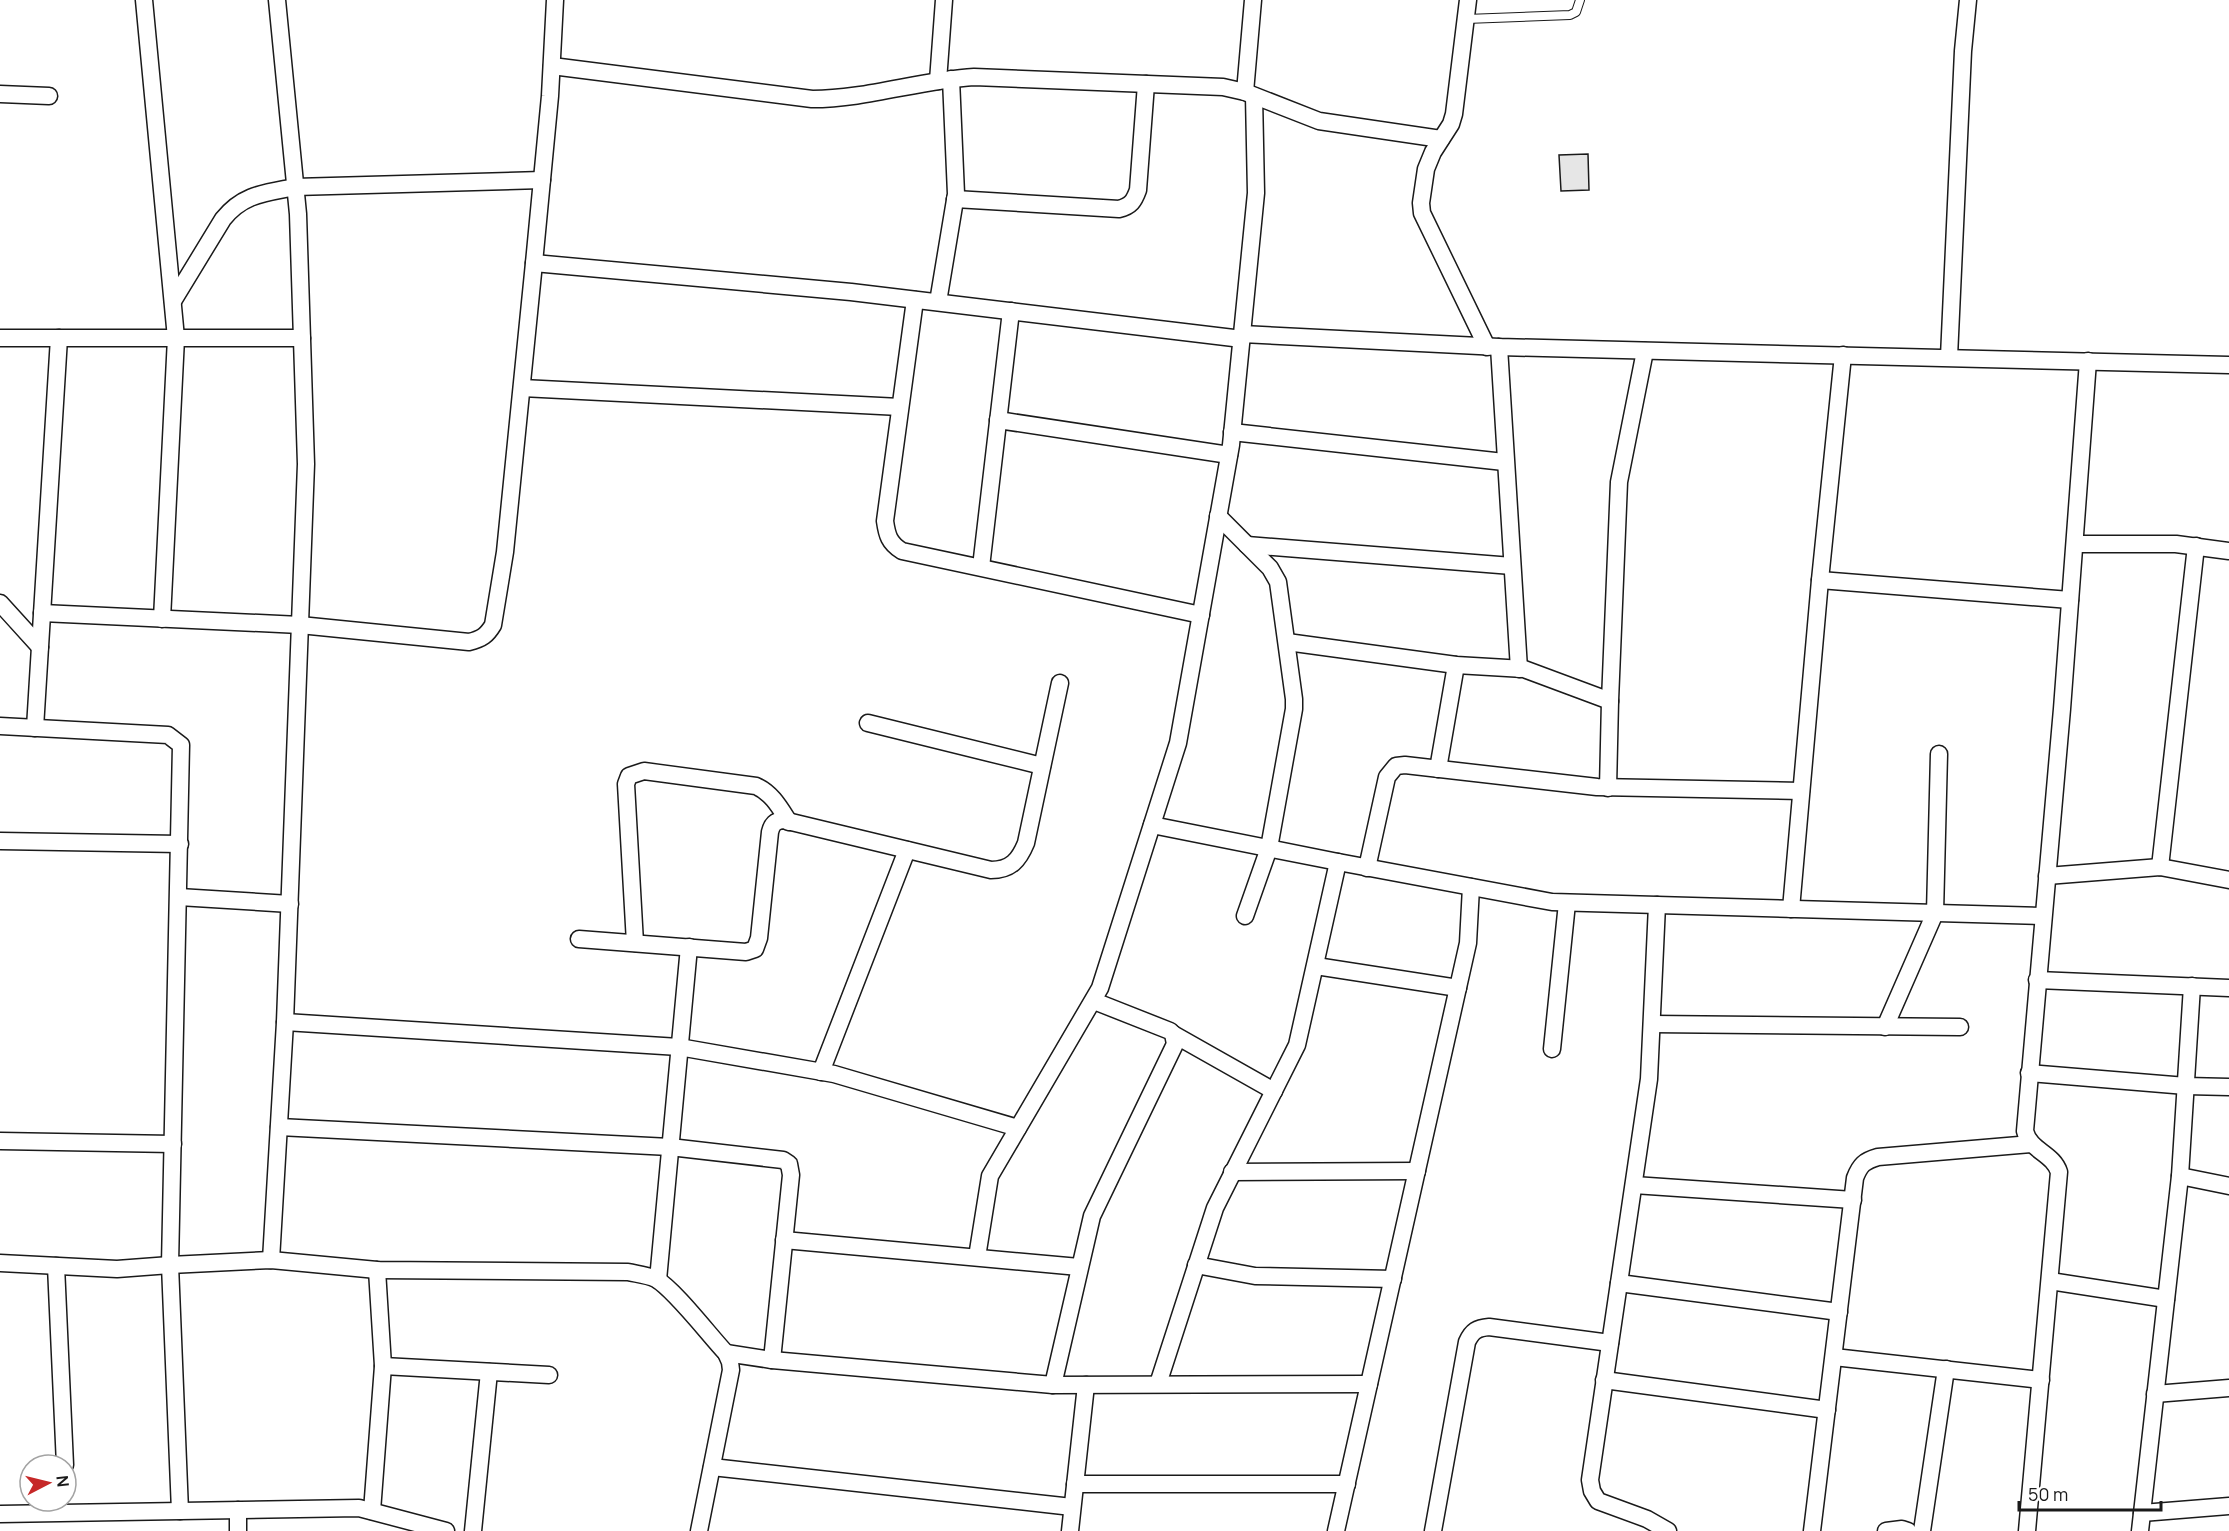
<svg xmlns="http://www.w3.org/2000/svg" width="2229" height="1531" font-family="Manrope,sans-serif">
  <rect width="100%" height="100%" fill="#fff"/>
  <path fill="#e6e6e6" stroke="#1a1a1a" stroke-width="1.5" d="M1588,154L1589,190L1561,191L1559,155Z"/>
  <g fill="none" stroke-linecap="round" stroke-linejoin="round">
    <defs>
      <path id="service" d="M1466,19L1570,15L1576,12L1580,0"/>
      <g id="minor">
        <path d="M144,0L176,338L162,619"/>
        <path d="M1468,0L1454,114L1451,124L1433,152L1426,169L1421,203L1422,213L1487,347"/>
        <path d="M552,66L812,99C867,99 920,80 974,77L1223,87L1245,92L1319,121L1441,139"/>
        <path d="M938,81L944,0"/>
        <path d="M1245,92L1253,0"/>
        <path d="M0,94L49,96"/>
        <path d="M955,199L1119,209C1131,206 1134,201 1138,190L1146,84"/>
        <path d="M534,263L851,292L1242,339"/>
        <path d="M915,300L885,521C887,535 889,543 902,551L1201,615"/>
        <path d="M173,301L223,219C243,194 265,193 295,187L542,180"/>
        <path d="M938,302L956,194L951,79"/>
        <path d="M1242,334L1499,347L2229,365"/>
        <path d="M0,338H302"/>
        <path d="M1499,347L1519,669"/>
        <path d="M1949,357L1963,51L1968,0"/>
        <path d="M522,388L900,407"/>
        <path d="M998,420L1229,455"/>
        <path d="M1232,432L1504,462"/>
        <path d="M1218,516L1270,568L1278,582L1294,699V709L1269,848L1245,916"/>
        <path d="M2075,544H2176L2229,551"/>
        <path d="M1247,545L1512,566"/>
        <path d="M981,567L1011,311"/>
        <path d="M1820,580L2070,600"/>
        <path d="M0,603L40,647"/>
        <path d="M42,613L300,625L469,642C482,639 487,635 493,625L505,552L534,263L550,96L555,0"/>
        <path d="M1287,642L1456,665L1524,669L1610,701"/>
        <path d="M868,723L1042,766"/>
        <path d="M0,726L168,735L181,745L170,1265L180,1511"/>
        <path d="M35,728L59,338"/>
        <path d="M1438,769L1456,665"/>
        <path d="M1608,788L1610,701L1619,482L1645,351"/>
        <path d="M1152,825L1338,862L1552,902L2043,916"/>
        <path d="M0,841L180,844"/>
        <path d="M2160,867L2196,546"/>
        <path d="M1367,868L1387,777L1396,766L1405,765L1597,787L1801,791"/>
        <path d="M2047,876L2160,867L2229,880"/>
        <path d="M179,897L290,904"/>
        <path d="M1657,905L1649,1079L1590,1480L1592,1491L1598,1501L1647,1519L1668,1531"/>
        <path d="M1791,909L1820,580L1843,355"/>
        <path d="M579,939L746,952L755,949L759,938L770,832C772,824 775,821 783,820L991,870C1011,870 1019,860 1026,843L1060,683"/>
        <path d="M635,943L626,784L629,776L644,771L756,786C772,793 780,808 789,822"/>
        <path d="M1316,966L1458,988"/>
        <path d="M2037,980L2229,988"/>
        <path d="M285,1022L679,1047L834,1074L1018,1128"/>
        <path d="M1652,1024L1960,1027"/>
        <path d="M1885,1027L1935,913L1939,754"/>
        <path d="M1173,1034L1274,1091"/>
        <path d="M1552,1049L1567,903"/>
        <path d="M821,1072L907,850"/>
        <path d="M2029,1073L2186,1086L2229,1087"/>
        <path d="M279,1127L670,1147L783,1160L789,1164L791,1175L772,1360"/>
        <path d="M0,1141L173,1144"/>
        <path d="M1232,1172L1417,1171"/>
        <path d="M2180,1176L2229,1186"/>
        <path d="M1634,1185L1853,1200"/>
        <path d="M784,1240L1079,1267"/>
        <path d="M977,1257L990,1176L1100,988L1178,743L1231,445L1256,193L1254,96"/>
        <path d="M271,1260L285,1022L306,464L298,214L277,0"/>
        <path d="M0,1263L117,1269L170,1265L271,1260L377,1270L628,1272C637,1274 648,1275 656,1279C675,1290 709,1335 726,1353L730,1362L731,1370L699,1531"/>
        <path d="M1196,1265L1255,1276L1393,1279"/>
        <path d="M56,1266L65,1465"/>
        <path d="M658,1280L689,947"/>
        <path d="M2050,1281L2166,1299"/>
        <path d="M1619,1283L1839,1312"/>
        <path d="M726,1353L772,1360L1053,1385L1369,1384"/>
        <path d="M1834,1357L2041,1380"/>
        <path d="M383,1366L549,1375"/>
        <path d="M1604,1380L1827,1410"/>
        <path d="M1158,1384L1215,1208L1297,1045L1338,862"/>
        <path d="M1053,1385L1092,1216L1175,1044L1173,1034L1170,1031L1094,1001"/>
        <path d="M2155,1394L2229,1388"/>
        <path d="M712,1467L1072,1507"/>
        <path d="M1075,1484H1347"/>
        <path d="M238,1510V1531"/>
        <path d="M372,1511L383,1366L377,1270"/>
        <path d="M2142,1513L2229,1506"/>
        <path d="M0,1514L359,1508L446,1531"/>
        <path d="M473,1531L489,1372"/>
        <path d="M1070,1531L1086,1385"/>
        <path d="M1336,1531L1468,943L1471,887"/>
        <path d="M1433,1531L1467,1342C1472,1331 1477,1328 1489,1327L1610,1343"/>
        <path d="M1812,1531L1855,1178C1860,1165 1864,1161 1878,1157L2031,1144"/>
        <path d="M1886,1531L1902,1529L1908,1531"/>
        <path d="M1922,1531L1946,1369"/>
        <path d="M2027,1531L2059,1172C2053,1153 2030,1151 2025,1131L2062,709L2088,361"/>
        <path d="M2140,1531L2180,1176L2192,986"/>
      </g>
    </defs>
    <use href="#service" stroke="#1a1a1a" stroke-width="10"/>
    <use href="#minor" stroke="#1a1a1a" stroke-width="19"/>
    <use href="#service" stroke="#fff" stroke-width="8"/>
    <use href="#minor" stroke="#fff" stroke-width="16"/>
  </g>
  <g transform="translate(48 1483) rotate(83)"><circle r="28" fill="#ffffff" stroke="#a3a3a3" stroke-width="1.5"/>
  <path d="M0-4.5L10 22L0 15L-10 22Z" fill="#c62828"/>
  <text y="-9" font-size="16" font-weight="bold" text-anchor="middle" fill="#1a1a1a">N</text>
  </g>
  <path d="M2019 1501v9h142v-9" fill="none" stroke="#1a1a1a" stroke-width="3"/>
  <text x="2028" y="1501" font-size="18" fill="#1a1a1a" stroke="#ffffff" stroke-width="4.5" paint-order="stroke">50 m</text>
</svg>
